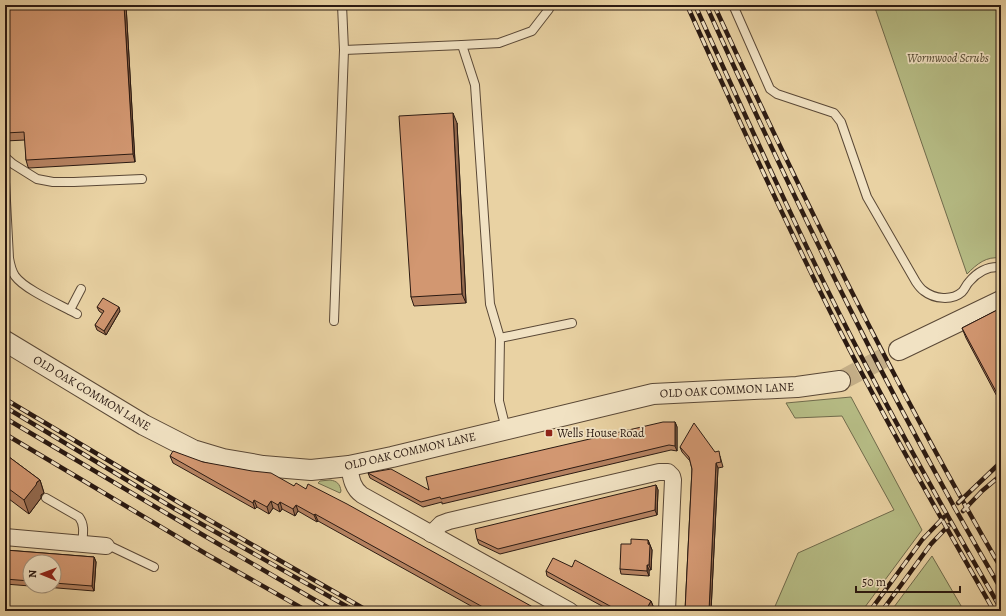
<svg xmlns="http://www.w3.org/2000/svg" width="1006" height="616" font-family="Alegreya,serif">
  <rect width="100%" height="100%" fill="#e9d2a3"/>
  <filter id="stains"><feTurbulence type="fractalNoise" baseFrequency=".005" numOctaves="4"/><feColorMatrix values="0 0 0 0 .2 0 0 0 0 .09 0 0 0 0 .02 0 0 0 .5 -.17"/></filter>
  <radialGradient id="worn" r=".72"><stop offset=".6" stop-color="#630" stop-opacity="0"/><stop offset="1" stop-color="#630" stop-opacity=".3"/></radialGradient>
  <g fill="#b6bc85" stroke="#706b4c">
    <path d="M874,5H1001V258C986,256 977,264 967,274Z"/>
    <path d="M851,397L922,530L862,611H773L798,553L894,510L842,416L795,418L786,403Z"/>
    <path d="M330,480C337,481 340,484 341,491L340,493L318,483L320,481Z"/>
    <path d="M932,556L964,611H891Z"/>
  </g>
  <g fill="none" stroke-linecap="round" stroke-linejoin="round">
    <path stroke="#c3ad86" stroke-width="20" stroke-dasharray="20 10" stroke-linecap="butt" d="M840,381L899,350"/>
    <defs>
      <g id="service">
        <path d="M733,5L770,89L777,94L834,113L841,122L867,197L916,282C918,285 921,289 924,291C934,299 952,301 962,292C965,289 966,285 969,282C977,272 988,266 1001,267"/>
        <path d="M344,50L462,45"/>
        <path d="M5,157L13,164L37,179L53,182H74L142,179"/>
        <path d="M5,182L9,258C10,264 11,270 15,276C25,290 61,305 77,314"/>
        <path d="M70,310L81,289"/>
        <path d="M334,321L344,50L342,5"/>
        <path d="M500,338L490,304L475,85L462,45L499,43L532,31L549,9V5"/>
        <path d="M506,429L499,401L500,338L572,323"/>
        <path d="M46,498L79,517C85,525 83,534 82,544"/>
        <path d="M106,546L112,547L154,567"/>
      </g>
      <g id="minor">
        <path d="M349,466C351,477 352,488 362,495L570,611"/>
        <path d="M431,534L441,524L449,521L659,472H668L672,476L673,480L667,611"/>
        <path d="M5,537L106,546"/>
      </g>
      <g id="tertiary">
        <path d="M5,341L144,425L193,450L223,459L263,466L311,470L349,466L392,457L653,394L797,387L840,381"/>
        <path d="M899,350L1001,301"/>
      </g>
    </defs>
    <use href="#service" stroke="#5a4836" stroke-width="10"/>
    <use href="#minor" stroke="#5a4836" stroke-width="18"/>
    <use href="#tertiary" stroke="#5a4836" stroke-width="22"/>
    <use href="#service" stroke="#f1e2c3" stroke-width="8"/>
    <use href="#minor" stroke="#f1e2c3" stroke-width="16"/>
    <use href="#tertiary" stroke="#f1e2c3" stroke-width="20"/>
    <defs>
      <g id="rail">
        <path d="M687,5C730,101 774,198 821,293C874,401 934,506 994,611"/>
        <path d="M695,5C738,100 781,195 827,289C881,398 940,504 1001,609"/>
        <path d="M706,5C796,204 891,401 1001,589"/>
        <path d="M714,5C802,197 895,386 1001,568"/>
        <path d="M5,399L183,505L368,611"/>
        <path d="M5,407L175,509L355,611"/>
        <path d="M5,418L203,535L334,611"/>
        <path d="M5,434L208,555L307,611"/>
        <path d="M958,503L1001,462"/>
        <path d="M963,511L982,491L1001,475"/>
        <path d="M870,611L922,540L944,517"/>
        <path d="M882,611L931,544L949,525"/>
      </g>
    </defs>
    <use href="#rail" stroke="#2b1a12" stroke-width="4.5"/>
    <use href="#rail" stroke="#f1e2c3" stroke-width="3" stroke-dasharray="9" stroke-linecap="butt"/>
  </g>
  <g fill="#b58261" stroke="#2b1a12">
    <path d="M5,5H126L135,162L29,168L28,167L26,160L25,140L5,141Z"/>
    <path d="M457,123L466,303L414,306L411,297Z"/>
    <path d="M97,307L120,311L106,335L97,330L95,325L103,314L99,311Z"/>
    <path d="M1001,308V404L966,338L962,328Z"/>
    <path d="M675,422L677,427V451L671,450L442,504V502L423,507L370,478L368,473L429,490Z"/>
    <path d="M680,447L715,452L720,456L723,467L718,468L711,611H685L692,469L690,461L682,452Z"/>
    <path d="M5,454L40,480L44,493L41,495V498L29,514L5,496Z"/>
    <path d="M170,456L203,462L294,486L306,489L540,611H480L318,521L317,522L298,511L295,516L282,509L280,512L273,508L269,514L257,507L255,509L173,463Z"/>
    <path d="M656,485L658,490L657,515L500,554L479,544L477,539Z"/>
    <path d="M648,540L652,550L651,570H649V576L621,574L620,569L631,544Z"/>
    <path d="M5,550L94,557L96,562L94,591L33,586H54V562H30V586L5,584Z"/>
    <path d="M572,567L651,601L653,606L651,610V611H611L547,576L546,571Z"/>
  </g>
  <g fill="#936a4f" stroke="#2b1a12">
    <path d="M124,5H126L135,162L133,154Z"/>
    <path d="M453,113L457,123L466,303L462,294Z"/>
    <path d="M119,307L120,311L106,335L104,331Z"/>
    <path d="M675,422L677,427V451L675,446Z"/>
    <path d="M716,463L718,468L711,611H709Z"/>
    <path d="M40,480L44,493L41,495V498L29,514L24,500L37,482Z"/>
    <path d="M656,485L658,490L657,515L655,510Z"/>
    <path d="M254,500L257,507L255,509L253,503Z"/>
    <path d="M271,501L273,508L269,514L267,507Z"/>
    <path d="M280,502L282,509L280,512L278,505Z"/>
    <path d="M296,505L298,511L295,516L293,509Z"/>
    <path d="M315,514L318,521L317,522L314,515Z"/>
    <path d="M648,540L652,550L651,570L649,565Z"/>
    <path d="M94,557L96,562L94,591L92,586Z"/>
    <path d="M647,565L649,570V576L647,571Z"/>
    <path d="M651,601L653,606L650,611L647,608Z"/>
  </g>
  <g fill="#d29771" stroke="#2b1a12">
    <path d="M5,5H124L133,154L27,160H26L24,132L5,133Z"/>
    <path d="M453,113L462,294L411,297L399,116Z"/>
    <path d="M103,298L119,307L104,331L95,325L104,311L97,307Z"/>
    <path d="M1001,308V396L999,397L962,328Z"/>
    <path d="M663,422H675V446L669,445L441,499L440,497L421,502L368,473L391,469L429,490L426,477Z"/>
    <path d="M694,423L715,452L719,451L721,462L716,463L709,611H685L692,469L689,457L680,447Z"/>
    <path d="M173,451L203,462L252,471L271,473L294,486L296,483L306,489L308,484L347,504L540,611H490L315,514L314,515L296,505L293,509L280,502L278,505L271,501L267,507L254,500L253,503L170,456Z"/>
    <path d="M5,454L40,480L37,482L36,485L24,500L5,486Z"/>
    <path d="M656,485L655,510L498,549L477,539L475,529Z"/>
    <path d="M631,539L648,540V544L650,545L649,565H647V571L620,569L621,544H631Z"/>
    <path d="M5,550L94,557L92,586L54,583V562H30V581L5,579Z"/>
    <path d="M553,558L572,567L575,560L627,588L651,601L647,608L651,610L650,611H619L546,571Z"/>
  </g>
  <rect fill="#8f2418" stroke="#f1e2c3" stroke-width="1.5" x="545" y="429" width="8" height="8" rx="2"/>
  <g text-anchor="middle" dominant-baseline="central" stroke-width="3.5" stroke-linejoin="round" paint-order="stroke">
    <g font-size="12" font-style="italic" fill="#554b34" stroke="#f1e2c3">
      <text x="948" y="58">Wormwood Scrubs</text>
    </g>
    <g font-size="12" fill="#2b1a12" stroke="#f1e2c3">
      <text transform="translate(727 390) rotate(-3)">OLD OAK COMMON LANE</text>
      <text transform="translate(92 393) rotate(31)">OLD OAK COMMON LANE</text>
      <text transform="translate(410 451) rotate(-13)">OLD OAK COMMON LANE</text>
    </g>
    <g font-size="12" fill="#2b1a12" stroke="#f1e2c3" text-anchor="start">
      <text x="557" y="433">Wells House Road</text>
    </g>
  </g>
  <rect width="1006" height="616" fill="none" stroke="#e9d2a3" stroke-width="20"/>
  <rect x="6" y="6" width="994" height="604" fill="none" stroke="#2b1a12" stroke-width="2"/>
  <rect x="10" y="10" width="986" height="596" fill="none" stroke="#2b1a12"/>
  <g transform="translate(42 574) rotate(271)"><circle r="19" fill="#f1e2c3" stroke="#a2927c"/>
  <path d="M0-3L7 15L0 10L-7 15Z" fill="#8f2418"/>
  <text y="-6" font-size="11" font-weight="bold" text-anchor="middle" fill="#2b1a12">N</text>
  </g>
  <path d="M856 586v6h104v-6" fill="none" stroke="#2b1a12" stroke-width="2"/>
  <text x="862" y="586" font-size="12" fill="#2b1a12" stroke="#f1e2c3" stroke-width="3" paint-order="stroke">50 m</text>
  <rect width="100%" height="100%" filter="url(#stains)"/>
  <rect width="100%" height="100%" fill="url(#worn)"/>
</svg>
